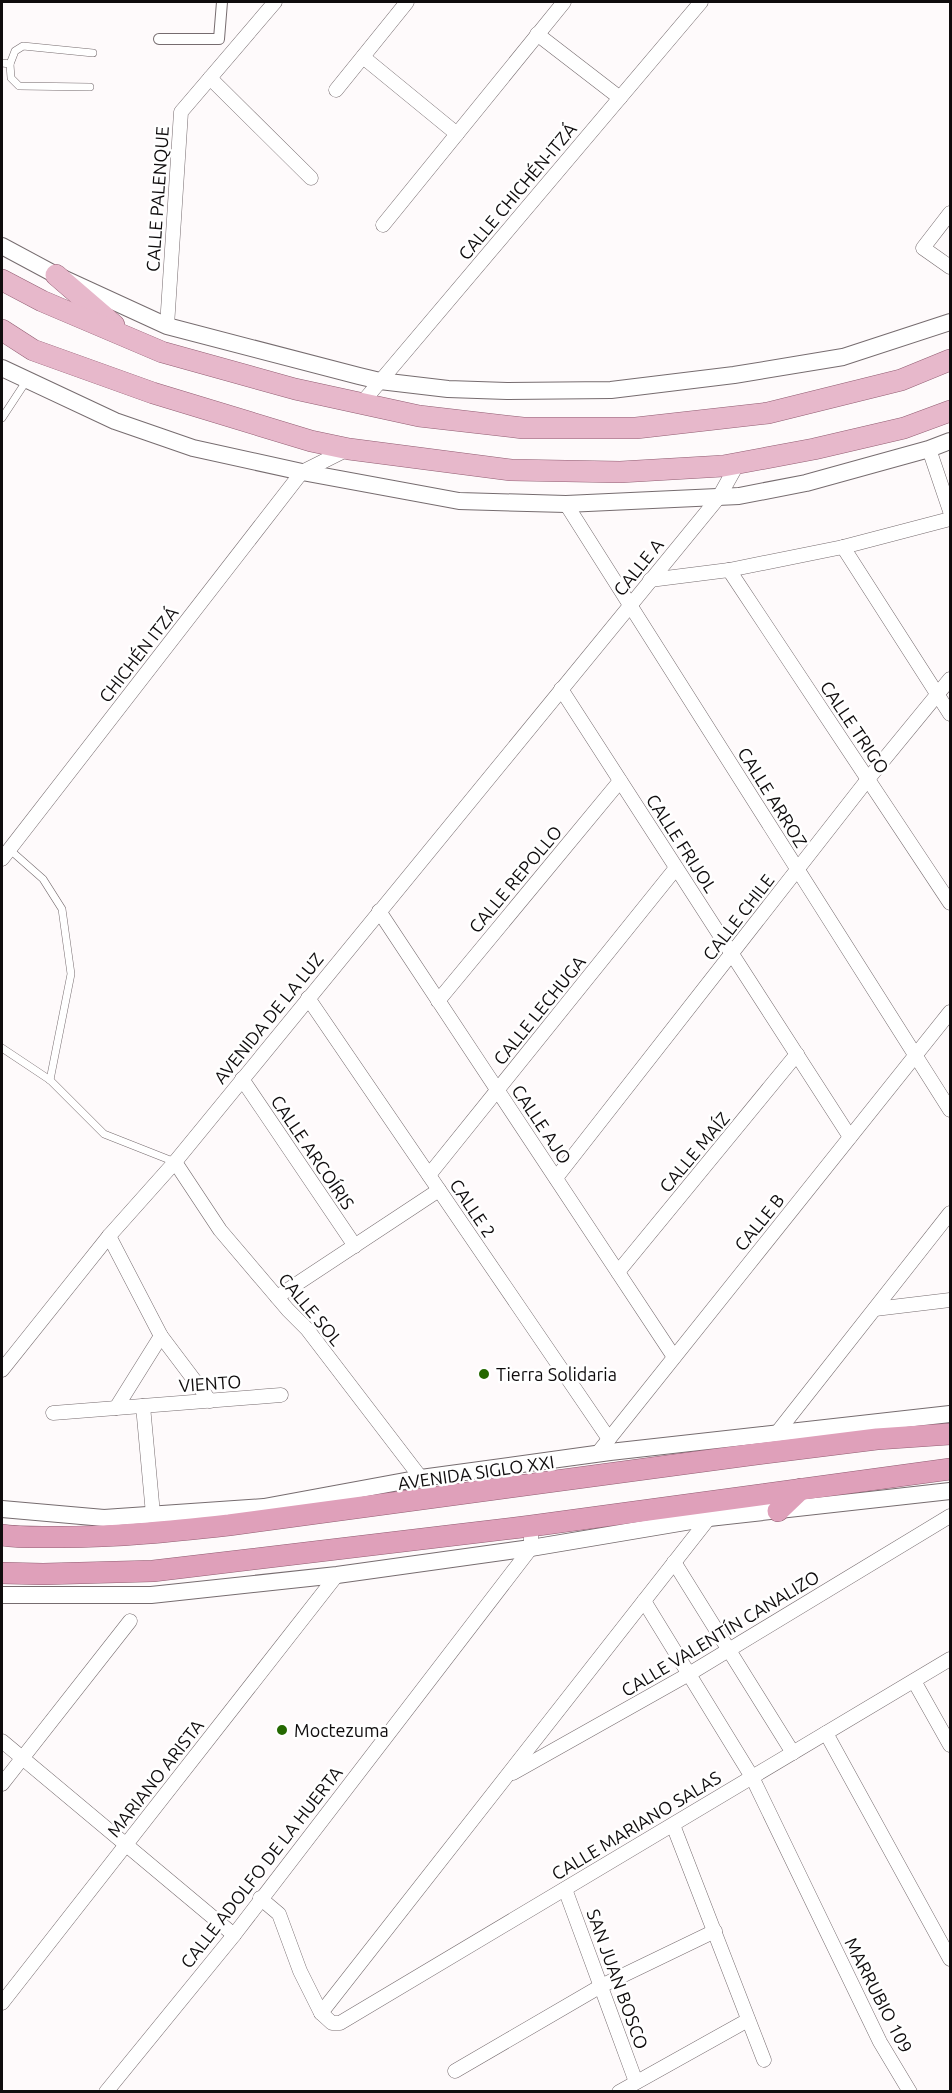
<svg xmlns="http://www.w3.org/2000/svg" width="952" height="2093" font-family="Ubuntu,sans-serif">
  <rect width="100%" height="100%" fill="#fefafb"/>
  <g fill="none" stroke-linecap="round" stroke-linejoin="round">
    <defs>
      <g id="service">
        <path d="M2,63L10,64L15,51L23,46L93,53"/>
        <path d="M10,64L11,78L19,86L90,87"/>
        <path d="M2,418L27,380"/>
        <path d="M9,849L43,879L62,909L71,974L50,1080"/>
        <path d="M2,1048L50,1080L104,1134L175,1162"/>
      </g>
      <path id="pedestrian" d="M159,39H219L222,2"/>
      <g id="minor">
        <path d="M537,34L620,98"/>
        <path d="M363,57L457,134"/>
        <path d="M210,78L311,178"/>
        <path d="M336,90L407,2"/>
        <path d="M950,213L923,248L950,267"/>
        <path d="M383,225L564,2"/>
        <path d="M167,326L181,112L275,2"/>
        <path d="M361,404L701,2"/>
        <path d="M929,449L950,511"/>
        <path d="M566,504L950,1110"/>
        <path d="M843,547L950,714"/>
        <path d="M729,570L950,903"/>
        <path d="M650,580L729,570L843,547L950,519"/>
        <path d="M561,689L850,1137"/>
        <path d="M2,859L302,472L348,449"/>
        <path d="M379,911L674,1357"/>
        <path d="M308,998L609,1439"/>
        <path d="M438,1001L620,781"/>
        <path d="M242,1079L355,1246"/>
        <path d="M175,1162L220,1230L288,1310L307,1329L421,1478"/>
        <path d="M429,1175L676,868"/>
        <path d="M556,1178L868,779L950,679"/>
        <path d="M109,1236L161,1336L210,1401"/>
        <path d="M618,1272L797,1054"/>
        <path d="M277,1297L439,1190"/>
        <path d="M875,1309L950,1300"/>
        <path d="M2,1370L109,1236L175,1162L719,497L738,463"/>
        <path d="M143,1406L153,1514"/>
        <path d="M116,1408L161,1336"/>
        <path d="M53,1413L281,1395"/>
        <path d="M776,1434L950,1213"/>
        <path d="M597,1454L950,1012"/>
        <path d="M674,1562L793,1753"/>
        <path d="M644,1601L752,1777L880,2042L910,2092"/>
        <path d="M914,1681L950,1745"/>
        <path d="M826,1733L950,1959"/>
        <path d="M2,1741L234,1935"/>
        <path d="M513,1773L689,1674L950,1516"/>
        <path d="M2,1784L130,1621"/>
        <path d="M673,1825L764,2060"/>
        <path d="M565,1889L636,2082"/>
        <path d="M260,1898L279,1914L300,1971L321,2013L332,2023H340L950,1659"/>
        <path d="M2,2003L337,1575"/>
        <path d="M321,2013L709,1518"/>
        <path d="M455,2071L601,1986L715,1931"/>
        <path d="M106,2092L234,1935L531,1548V1526"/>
        <path d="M619,2092L748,2020"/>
      </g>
      <g id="tertiary">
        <path d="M2,246L56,275L167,326L359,376L380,381L448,389L507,391L611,390L734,375L843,357L950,322"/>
        <path d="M2,368L115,421L193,448L302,472L459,501L566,504L739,496L806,483L929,449L950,441"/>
        <path d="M2,1509L104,1518L264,1507L421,1478L610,1452L950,1414"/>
        <path d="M2,1595H151L337,1575L531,1548L709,1518L950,1491"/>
      </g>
      <g id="primary">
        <path d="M56,275L114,325"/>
        <path d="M2,280L42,301L162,352L295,389L419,416L523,428H636L768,413L901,380L950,360"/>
        <path d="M2,330L33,350L153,393L311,441L349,449L511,470L620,472L723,466L814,449L904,428L950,411"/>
      </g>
      <g id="trunk">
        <path d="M778,1511L801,1489"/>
        <path d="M2,1535C22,1538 42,1537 62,1537C118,1537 174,1531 229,1525L749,1455L877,1439L950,1434"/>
        <path d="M2,1573L43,1574L153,1571L531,1526L950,1469"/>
      </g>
    </defs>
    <use href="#service" stroke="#766c6f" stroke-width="8"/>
    <use href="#pedestrian" stroke="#766c6f" stroke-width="12"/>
    <use href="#minor" stroke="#766c6f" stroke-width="15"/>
    <use href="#tertiary" stroke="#766c6f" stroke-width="18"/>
    <use href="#primary" stroke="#915d72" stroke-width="22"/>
    <use href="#trunk" stroke="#915d72" stroke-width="22"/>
    <use href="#service" stroke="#fff" stroke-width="7"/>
    <use href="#pedestrian" stroke="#fff" stroke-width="10"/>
    <use href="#minor" stroke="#fff" stroke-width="14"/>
    <use href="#tertiary" stroke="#fff" stroke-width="16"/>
    <use href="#primary" stroke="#e7b8cb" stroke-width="21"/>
    <use href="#trunk" stroke="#dfa0ba" stroke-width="21"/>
  </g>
  <g fill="#246800" stroke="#fff" stroke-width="2">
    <circle cx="484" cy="1374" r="6"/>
    <circle cx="282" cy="1730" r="6"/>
  </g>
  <g text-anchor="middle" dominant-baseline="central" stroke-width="5" stroke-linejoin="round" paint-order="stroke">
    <g font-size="18" fill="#0f0c0d" stroke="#fff">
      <text transform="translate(517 191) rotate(-50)">CALLE CHICHÉN-ITZÁ</text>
      <text transform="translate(157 199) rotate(-86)">CALLE PALENQUE</text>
      <text transform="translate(638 567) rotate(-51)">CALLE A</text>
      <text transform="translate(138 654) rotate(-52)">CHICHÉN ITZÁ</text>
      <text transform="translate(855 727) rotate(56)">CALLE TRIGO</text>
      <text transform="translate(773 797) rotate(58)">CALLE ARROZ</text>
      <text transform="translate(682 843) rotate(57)">CALLE FRIJOL</text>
      <text transform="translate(515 879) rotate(-50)">CALLE REPOLLO</text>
      <text transform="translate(738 917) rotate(-52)">CALLE CHILE</text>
      <text transform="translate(539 1010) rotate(-51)">CALLE LECHUGA</text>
      <text transform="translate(268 1018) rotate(-51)">AVENIDA DE LA LUZ</text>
      <text transform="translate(542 1124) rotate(56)">CALLE AJO</text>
      <text transform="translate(313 1152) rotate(56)">CALLE ARCOÍRIS</text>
      <text transform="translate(694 1152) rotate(-50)">CALLE MAÍZ</text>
      <text transform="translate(473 1208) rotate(56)">CALLE 2</text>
      <text transform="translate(759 1222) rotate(-51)">CALLE B</text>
      <text transform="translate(311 1309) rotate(50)">CALLE SOL</text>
      <text transform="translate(210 1383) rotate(-4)">VIENTO</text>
      <text transform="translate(476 1472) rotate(-8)">AVENIDA SIGLO XXI</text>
      <text transform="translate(720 1633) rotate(-31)">CALLE VALENTÍN CANALIZO</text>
      <text transform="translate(155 1778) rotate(-52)">MARIANO ARISTA</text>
      <text transform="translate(636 1825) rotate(-31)">CALLE MARIANO SALAS</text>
      <text transform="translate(261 1867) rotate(-52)">CALLE ADOLFO DE LA HUERTA</text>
      <text transform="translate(618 1979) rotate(70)">SAN JUAN BOSCO</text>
      <text transform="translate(879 1995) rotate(63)">MARRUBIO 109</text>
    </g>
    <g font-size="18" fill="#0f0c0d" stroke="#fff" text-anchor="start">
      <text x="496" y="1374">Tierra Solidaria</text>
      <text x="294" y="1730">Moctezuma</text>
    </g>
  </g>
  <rect width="952" height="2093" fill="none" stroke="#0f0c0d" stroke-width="6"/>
</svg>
